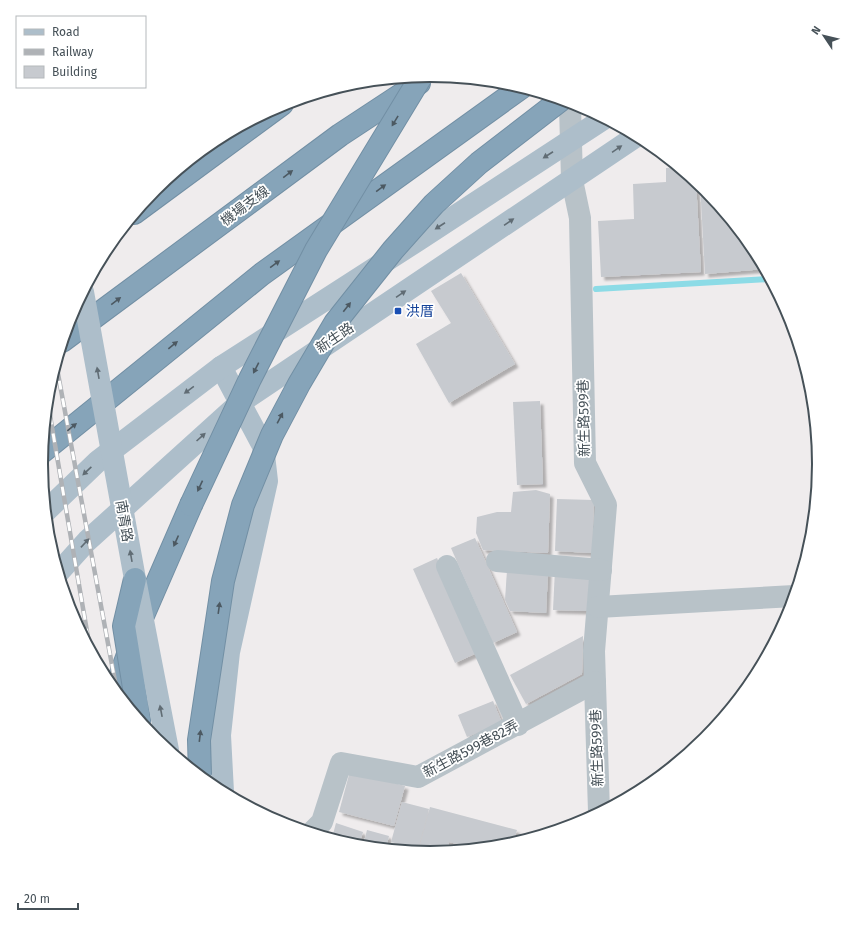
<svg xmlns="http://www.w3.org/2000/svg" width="860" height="927" font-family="'Fira Sans','Noto Sans TC',sans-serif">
  <defs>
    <filter id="shadow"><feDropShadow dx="3.5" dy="3.5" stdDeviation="1" flood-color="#0004"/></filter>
  </defs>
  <rect width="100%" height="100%" fill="#efeced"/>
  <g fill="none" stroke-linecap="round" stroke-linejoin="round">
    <path stroke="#8cdbe6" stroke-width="6" d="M596,289L770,279"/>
  </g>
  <g fill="#c7cacf" filter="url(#shadow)">
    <path d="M679,167L696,181L701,272L601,277L598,221L634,219L633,184L666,182V168Z"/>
    <path d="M700,184L754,248L765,269L705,274Z"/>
    <path d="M461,273L515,364L449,403L416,344L451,323L431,291Z"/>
    <path d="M540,401L543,484L517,485L513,402Z"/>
    <path d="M536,490L550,494L548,553L483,550L476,533L477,517L497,512H511L513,492Z"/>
    <path d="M557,499L594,500L592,553L555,551Z"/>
    <path d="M475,538L517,632L493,643L451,548Z"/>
    <path d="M437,558L479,652L455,663L413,569Z"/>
    <path d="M555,569L591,571L590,611L553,610Z"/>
    <path d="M507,570L548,572L546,613L510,611L505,600Z"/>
    <path d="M583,636L582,674L526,704L510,675Z"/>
    <path d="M493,701L502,723L467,737L458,715Z"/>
    <path d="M350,771L405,786L394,826L339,812Z"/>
    <path d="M402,802L429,809L418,849L391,842Z"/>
    <path d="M430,807L517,830L513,843L474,848L449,842L447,851L434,852L419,848Z"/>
    <path d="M336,823L363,832L359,845L332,838Z"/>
    <path d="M367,830L389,836L386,848L363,846Z"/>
  </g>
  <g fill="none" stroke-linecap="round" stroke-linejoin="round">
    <defs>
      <g id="highway">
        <path d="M134,213L282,104"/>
        <path d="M62,341L340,135L419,83"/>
        <path d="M42,452L262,274L522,87"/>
        <path d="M115,690L138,627L191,505"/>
        <path d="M136,700L139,720"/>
      </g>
    </defs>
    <use href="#highway" stroke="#728fa4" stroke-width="24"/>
    <g stroke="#b8c2c8" stroke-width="22">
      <path d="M570,106L572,180L580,218L585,463L606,505L594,651L599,812"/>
      <path d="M497,561L601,570"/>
      <path d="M447,566L518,725"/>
      <path d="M598,607L794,596"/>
      <path d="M312,832L322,822L341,763L418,777L595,682"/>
    </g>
    <g stroke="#adbeca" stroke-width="22">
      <path d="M221,367L263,446L267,481L229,652L220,735L223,792"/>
      <path d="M46,511L98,461L221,367L420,239L605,118"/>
      <path d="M59,572L87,541L241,402L638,135"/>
    </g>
    <use href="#highway" stroke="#86a4b9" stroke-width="22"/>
    <defs>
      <g id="rail">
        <path d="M56,363L117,692"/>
        <path d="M47,398L90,649"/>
      </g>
    </defs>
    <use href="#rail" stroke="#afb2b6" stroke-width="4.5"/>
    <use href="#rail" stroke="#fff" stroke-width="3" stroke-dasharray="9" stroke-linecap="butt"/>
    <defs>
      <g id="highway-bridge">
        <path d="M191,505L250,379L316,250L422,75"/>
        <path d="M135,579L124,626L136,700"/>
        <path d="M200,775L199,740L223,581L243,505L272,435L299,384L335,323L393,250L434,204L479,163L562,99"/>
      </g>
    </defs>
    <use href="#highway-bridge" stroke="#728fa4" stroke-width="24" stroke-linecap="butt"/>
    <path stroke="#adbeca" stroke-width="22" d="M83,292L135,579L168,750"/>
    <use href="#highway-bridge" stroke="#86a4b9" stroke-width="22"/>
  </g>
  <defs><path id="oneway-solid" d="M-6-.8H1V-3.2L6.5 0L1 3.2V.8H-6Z"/></defs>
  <g fill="#4c5962">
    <use href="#oneway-solid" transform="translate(395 121) rotate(121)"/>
    <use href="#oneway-solid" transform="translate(288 174) rotate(-37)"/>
    <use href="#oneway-solid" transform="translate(381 188) rotate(-36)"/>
    <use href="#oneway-solid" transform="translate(275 264) rotate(-36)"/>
    <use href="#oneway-solid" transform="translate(116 301) rotate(-37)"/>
    <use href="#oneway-solid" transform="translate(347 307) rotate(-52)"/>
    <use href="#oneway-solid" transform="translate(173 345) rotate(-39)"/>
    <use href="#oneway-solid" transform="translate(256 368) rotate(117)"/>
    <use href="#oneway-solid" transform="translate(280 418) rotate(-62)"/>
    <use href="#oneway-solid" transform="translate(72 427) rotate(-39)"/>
    <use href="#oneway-solid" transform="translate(200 486) rotate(115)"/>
    <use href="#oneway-solid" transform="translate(176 541) rotate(114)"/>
    <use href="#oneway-solid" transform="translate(219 608) rotate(-82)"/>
    <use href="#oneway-solid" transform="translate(200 736) rotate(-83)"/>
  </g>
  <g fill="#606c74">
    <use href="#oneway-solid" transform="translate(617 149) rotate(-34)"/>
    <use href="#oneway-solid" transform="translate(548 155) rotate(147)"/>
    <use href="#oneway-solid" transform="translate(509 222) rotate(-34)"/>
    <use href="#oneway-solid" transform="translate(440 226) rotate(147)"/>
    <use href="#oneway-solid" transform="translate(401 294) rotate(-34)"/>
    <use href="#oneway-solid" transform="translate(98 373) rotate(-100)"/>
    <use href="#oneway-solid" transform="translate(189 390) rotate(144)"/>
    <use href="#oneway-solid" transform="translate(201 437) rotate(-42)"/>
    <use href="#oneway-solid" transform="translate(87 471) rotate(137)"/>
    <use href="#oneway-solid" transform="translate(85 543) rotate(-47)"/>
    <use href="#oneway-solid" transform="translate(131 556) rotate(-100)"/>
    <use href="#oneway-solid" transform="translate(161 711) rotate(-101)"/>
  </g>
  <rect fill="#1a4fb4" stroke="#fff" stroke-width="1.5" x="394" y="307" width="8" height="8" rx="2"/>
  <g text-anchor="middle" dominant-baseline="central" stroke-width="3.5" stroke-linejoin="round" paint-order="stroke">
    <g font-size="14" fill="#465158" stroke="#fff">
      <text transform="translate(245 206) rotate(-37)">機場支線</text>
      <text transform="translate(335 338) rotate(-34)">新生路</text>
      <text transform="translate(584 418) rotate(-91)">新生路599巷</text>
      <text transform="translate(124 521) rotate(80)">南青路</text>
      <text transform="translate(597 748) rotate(-92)">新生路599巷</text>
      <text transform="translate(471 749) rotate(-28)">新生路599巷82弄</text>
    </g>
    <g font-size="14" fill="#164399" stroke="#fff" text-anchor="start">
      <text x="406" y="311">洪厝</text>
    </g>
  </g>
  <path d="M0 0H860V927H0ZM48 464a382 382 0 1 1 764 0a382 382 0 1 1-764 0Z" fill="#fff" fill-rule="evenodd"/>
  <path fill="none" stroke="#465158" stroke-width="2" d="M48 464a382 382 0 1 1 764 0a382 382 0 1 1-764 0Z"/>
  <rect x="16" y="16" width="130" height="72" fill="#ffffff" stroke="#b5b9bc"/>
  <rect x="24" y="29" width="20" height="6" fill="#adbeca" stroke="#b5b9bc"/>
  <text x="52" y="36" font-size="12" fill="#465158">Road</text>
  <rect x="24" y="49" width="20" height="6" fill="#afb2b6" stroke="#b5b9bc"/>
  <text x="52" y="56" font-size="12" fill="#465158">Railway</text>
  <rect x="24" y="66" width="20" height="12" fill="#c7cacf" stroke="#b5b9bc"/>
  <text x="52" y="76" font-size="12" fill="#465158">Building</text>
  <g transform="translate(824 36) rotate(305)" stroke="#ffffff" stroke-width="3" paint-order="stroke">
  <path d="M0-3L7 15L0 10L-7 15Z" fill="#465158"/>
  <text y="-6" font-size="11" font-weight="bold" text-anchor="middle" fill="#465158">N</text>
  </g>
  <path d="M18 903v6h60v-6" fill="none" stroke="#465158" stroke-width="2"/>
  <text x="24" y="903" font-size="12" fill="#465158" stroke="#ffffff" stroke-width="3" paint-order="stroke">20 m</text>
</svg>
